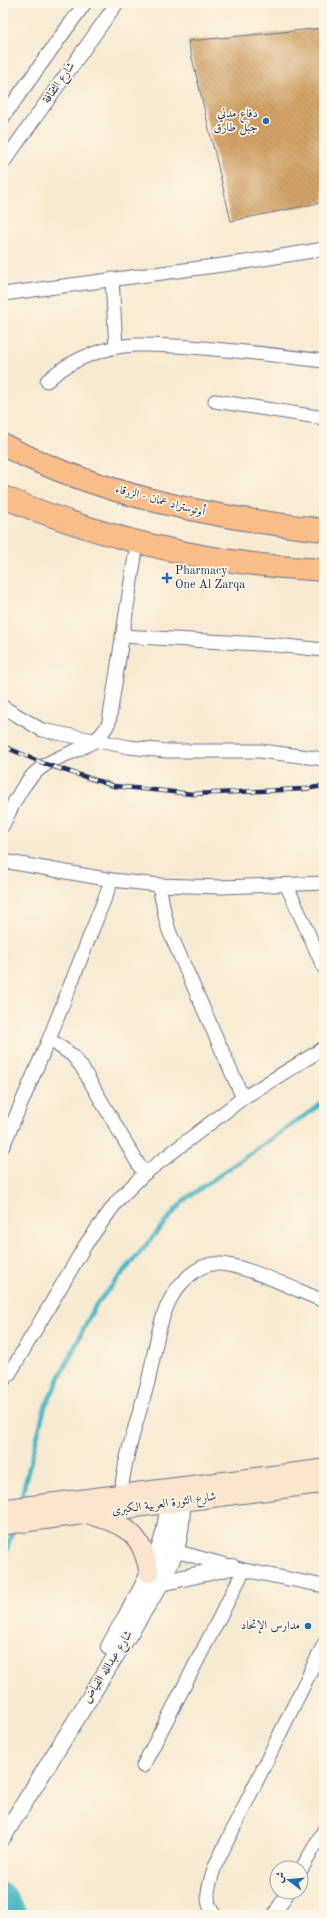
<svg xmlns="http://www.w3.org/2000/svg" width="327" height="1918" font-family="'Old Standard TT',Amiri,serif">
  <defs>
    <pattern id="building-back-hatch" width="6" height="6" patternUnits="userSpaceOnUse"><rect width="6" height="6" fill="#d3a368"/><path d="M-1 5l2 2M0 0l6 6M5-1l2 2" fill="none" stroke="#aa8559"/></pattern>
  </defs>
  <rect width="100%" height="100%" fill="#fcf5e5"/>
  <filter id="ink" filterUnits="userSpaceOnUse"><feTurbulence type="fractalNoise" baseFrequency=".025" numOctaves="2"/><feDisplacementMap in="SourceGraphic" scale="8" xChannelSelector="R" yChannelSelector="G"/><feConvolveMatrix kernelMatrix="1 2 1 2 8 2 1 2 1" color-interpolation-filters="sRGB"/></filter>
  <filter id="wash" filterUnits="userSpaceOnUse"><feTurbulence type="fractalNoise" baseFrequency=".012" numOctaves="4" result="noise"/><feDisplacementMap in="SourceGraphic" scale="16" xChannelSelector="R" yChannelSelector="G"/><feGaussianBlur stdDeviation="0.9" result="paint"/><feColorMatrix in="noise" values="0 0 0 0 0 0 0 0 0 0 0 0 0 0 0 0 0 1.4 0 .05"/><feComposite in="paint" operator="in"/></filter>
  <g filter="url(#wash)">
    <rect width="100%" height="100%" fill="#f7ead2"/>
    <g fill="none" stroke-linecap="round" stroke-linejoin="round">
      <g stroke="#4ab7c5" stroke-width="4.5">
        <path d="M20,1502L45,1407L95,1306L184,1200L324,1102"/>
        <path d="M3,1564L13,1529"/>
      </g>
      <path stroke="#4ab7c5" stroke-width="26" d="M3,1896L14,1915"/>
    </g>
    <g id="blocks">
      <path fill="url(#building-back-hatch)" d="M324,28V202L231,221L188,41Z"/>
    </g>
  </g>
  <g filter="url(#ink)">
    <use href="#blocks" fill-opacity="0" stroke="#687087" stroke-width="1"/>
    <g fill="none" stroke-linecap="round" stroke-linejoin="round">
      <defs>
        <g id="minor">
          <path d="M3,117L85,3"/>
          <path d="M3,163L117,3"/>
          <path d="M112,279L116,347"/>
          <path d="M3,294L245,262L324,249"/>
          <path d="M47,381C64,365 83,356 105,350C128,343 152,345 175,346C225,349 275,355 324,361"/>
          <path d="M215,401L324,418"/>
          <path d="M122,636L276,645L324,650"/>
          <path d="M3,707L42,730L129,747L166,751H260L324,759"/>
          <path d="M3,825C14,803 24,778 45,765C67,750 97,750 109,722L137,543"/>
          <path d="M3,861L112,880L159,885L221,887L324,883"/>
          <path d="M159,885L165,916L169,931L243,1098"/>
          <path d="M287,886L324,968"/>
          <path d="M49,1039L72,1055L81,1066L144,1174"/>
          <path d="M3,1146L49,1039L112,880"/>
          <path d="M3,1381L10,1373L86,1244L118,1200L144,1174L243,1098L324,1048"/>
          <path d="M121,1495C124,1456 138,1420 148,1382C155,1353 158,1318 174,1293C182,1281 197,1266 212,1264C239,1261 298,1291 324,1301"/>
          <path d="M167,1547L175,1551L244,1570L324,1586"/>
          <path d="M143,1766L244,1570"/>
          <path d="M301,1870L324,1830"/>
          <path d="M215,1915C202,1902 210,1881 215,1866L324,1644"/>
          <path d="M274,1915L288,1892"/>
        </g>
        <g id="tertiary">
          <path d="M161,1583L232,1567"/>
          <path d="M109,1647C132,1603 176,1542 166,1491"/>
          <path d="M3,1837L161,1583C165,1573 171,1563 175,1552C181,1533 183,1509 181,1489"/>
        </g>
        <g id="secondary">
          <path d="M3,1509L324,1469"/>
          <path d="M94,1516C128,1525 143,1536 149,1573"/>
          <path d="M3,1525L324,1483"/>
        </g>
        <g id="trunk">
          <path d="M3,445C103,496 214,518 324,530"/>
          <path d="M3,497C107,540 212,565 324,570"/>
        </g>
      </defs>
      <use href="#minor" stroke="#687087" stroke-width="15"/>
      <use href="#tertiary" stroke="#687087" stroke-width="18"/>
      <use href="#secondary" stroke="#687087" stroke-width="21"/>
      <use href="#trunk" stroke="#687087" stroke-width="24"/>
      <use href="#minor" stroke="#fff" stroke-width="13"/>
      <use href="#tertiary" stroke="#fff" stroke-width="16"/>
      <use href="#secondary" stroke="#fce5cf" stroke-width="19"/>
      <use href="#trunk" stroke="#f8bd88" stroke-width="22"/>
      <defs>
        <path id="rail" d="M3,746L45,764L114,786L193,794L304,789L324,786"/>
      </defs>
      <use href="#rail" stroke="#1b2f5e" stroke-width="4.5"/>
      <use href="#rail" stroke="#fcf5e5" stroke-width="3" stroke-dasharray="9" stroke-linecap="butt"/>
    </g>
  </g>
  <g fill="#1f6fb2" stroke="#fcf5e5" stroke-width="1.5">
    <circle cx="266" cy="121" r="4"/>
    <path d="M165 572h4v4h4v4h-4v4h-4v-4h-4v-4h4z"/>
    <circle cx="308" cy="1626" r="4"/>
  </g>
  <g text-anchor="middle" dominant-baseline="central" stroke-width="3.5" stroke-linejoin="round" paint-order="stroke">
    <g font-size="12" fill="#1b2f5e" stroke="#fcf5e5">
      <text transform="translate(59 83) rotate(-55)">شارع الثقافة</text>
      <text transform="translate(160 501) rotate(15)">أوتوستراد عمان - الزرقاء</text>
      <text transform="translate(164 1504) rotate(-8)">شارع الثورة العربية الكبرى</text>
      <text transform="translate(108 1667) rotate(-58)">شارع عبدالله الفياض</text>
    </g>
    <g font-size="12" fill="#1b2f5e" stroke="#fcf5e5" text-anchor="end">
      <text x="258" y="114">دفاع مدني<tspan x="258" dy="14">جبل طارق</tspan></text>
      <text x="175" y="571" text-anchor="start">Pharmacy<tspan x="175" dy="14">One Al Zarqa</tspan></text>
      <text x="300" y="1626">مدارس الإتحاد</text>
    </g>
  </g>
  <rect width="327" height="1918" fill="none" stroke="#fcf5e5" stroke-width="16"/>
  <g transform="translate(289 1880) rotate(286)"><circle r="19" fill="#fcf5e5" stroke="#a2a6af"/>
  <path d="M0-3L7 15L0 10L-7 15Z" fill="#1f6fb2"/>
  <text y="-6" font-size="11" font-weight="bold" text-anchor="middle" fill="#1b2f5e">ش</text>
  </g>
</svg>
